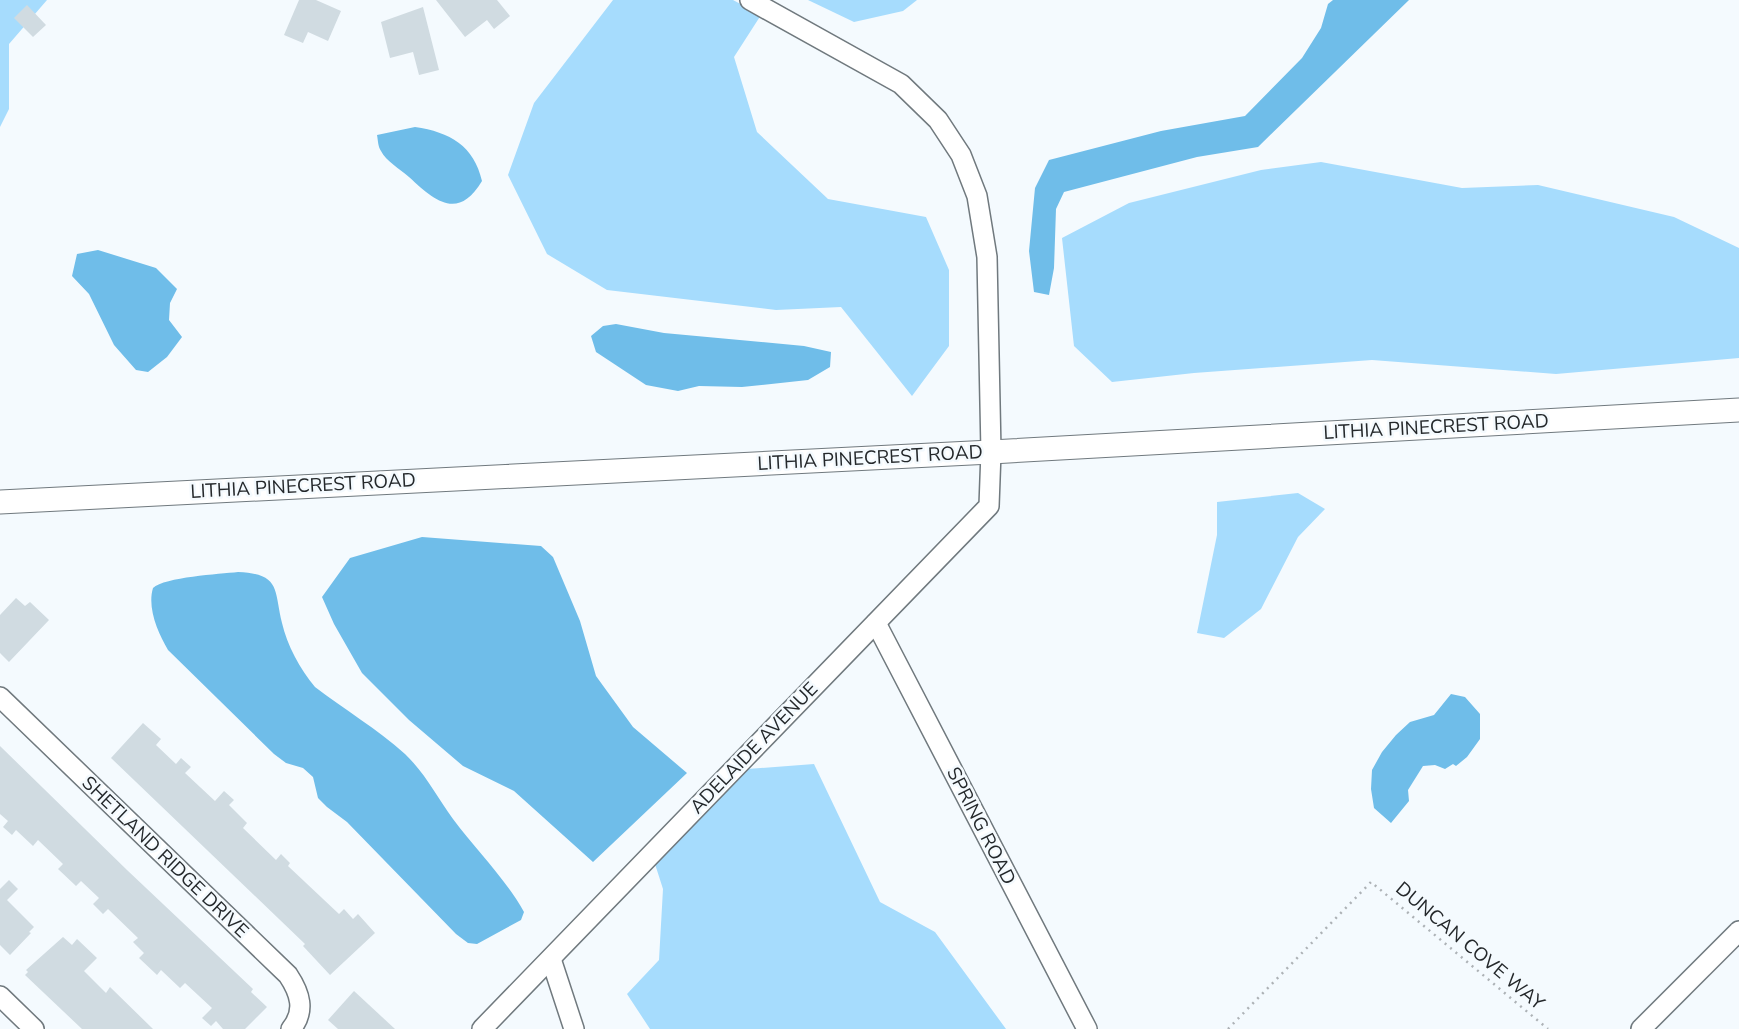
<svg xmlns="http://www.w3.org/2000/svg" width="1739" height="1029" font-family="'Nunito Sans',sans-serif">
  <rect width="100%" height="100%" fill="#f4fafe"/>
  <g fill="#a6dcfd">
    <path d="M0,0H47L9,44V109L0,127Z"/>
    <path d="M613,0H733L761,15L734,57L757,132L828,199L926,217L949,270V346L912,396L841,307L776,310L607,290L547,254L508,175L534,103Z"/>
    <path d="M808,0H917L903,11L854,22Z"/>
    <path d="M1321,162L1462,188L1538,185L1674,217L1739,248V358L1556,374L1372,360L1194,373L1112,382L1074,346L1062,238L1129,203L1261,170Z"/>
    <path d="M1298,493L1325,509L1298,537L1261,609L1224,638L1197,633L1217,535V502Z"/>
    <path d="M814,764L880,902L935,932L1006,1029H650L627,994L659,960L663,889L655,864L747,769Z"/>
  </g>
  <g fill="#6fbde9">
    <path d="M1333,0H1409L1258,147L1197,157L1064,192L1056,209L1054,268L1049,295L1034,292L1029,251L1035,188L1049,160L1161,131L1245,116L1302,58L1321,28L1328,4Z"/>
    <path d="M415,127C450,132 474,146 482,181C458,221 435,201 409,177C400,169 386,161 381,151C378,147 378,140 377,135Z"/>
    <path d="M98,250L156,268L177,289L170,303L169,320L182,337L167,357L148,372L136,370L114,345L89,294L72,276L77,254Z"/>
    <path d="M616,324L664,333L804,346L831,352L830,367L808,380L742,387L699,386L678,391L646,385L596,352L591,336L603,326Z"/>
    <path d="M422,537L541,546L553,557L580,621L596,676L633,727L687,773L593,862L514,791L463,766L409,720L362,673L334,624L322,597L350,558Z"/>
    <path d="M238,572C281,574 274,590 282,623C287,645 300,669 315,687C344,709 377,729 405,754C425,773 437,797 453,819C476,850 505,878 524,912L521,920L477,944L468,943L456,934L347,822L327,807L318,798L313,777L303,768L286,763L274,754L168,650C158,633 147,608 153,588C165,577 219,574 238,572Z"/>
    <path d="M1451,694L1465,697L1480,714V739L1467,757L1456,766L1453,764L1445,769L1435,765L1423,766L1408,790L1409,801L1391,823L1374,808L1371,789L1372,770L1382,752L1396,735L1410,722L1434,715Z"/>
  </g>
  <g fill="#d0dbe1">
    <path d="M299,0H316L341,11L328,41L308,32L303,43L284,35Z"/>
    <path d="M436,0H497L510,16L494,29L487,20L465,37Z"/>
    <path d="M27,5L46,25L33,37L14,18Z"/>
    <path d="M423,7L439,70L419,75L413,52L390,58L381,22Z"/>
    <path d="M16,598L25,606L30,602L49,620L9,662L0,653V615Z"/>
    <path d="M143,723L161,739L156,745L176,764L181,758L191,767L185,773L215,801L224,791L234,800L229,805L247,823L243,828L276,860L281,854L290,863L288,866L339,914L344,909L353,919L358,914L375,933L330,975L303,946L305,944L111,758Z"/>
    <path d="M0,746L127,870L253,989L251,992L267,1007L245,1029H223L216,1021L211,1026L202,1018L212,1008L185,983L180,988L161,970L157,975L139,958L144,953L133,942L138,938L108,909L103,914L93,904L99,898L81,881L76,886L58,869L63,864L38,840L33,846L16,830L12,835L3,827L8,821L0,814Z"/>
    <path d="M9,880L18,889L7,900L34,927L29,932L31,933L10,955L0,945V889Z"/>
    <path d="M63,937L72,945L77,939L97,958L84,971L106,993L110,987L153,1029H82L25,975L28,972L26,970Z"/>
    <path d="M354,991L395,1029H338L328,1020Z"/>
  </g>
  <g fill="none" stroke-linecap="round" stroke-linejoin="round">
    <defs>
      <g id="minor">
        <path d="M876,623L1087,1029"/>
        <path d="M0,697L288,975C300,993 306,1011 291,1029"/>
        <path d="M551,959L574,1029"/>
        <path d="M0,996L34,1029"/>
        <path d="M482,1029L989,506L991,452L987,257L977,196L961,155L938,120L901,84L750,0"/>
        <path d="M1641,1029L1739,931"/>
      </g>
      <path id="major" d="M0,502L991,452L1739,410"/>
    </defs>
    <use href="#minor" stroke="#70797e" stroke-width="22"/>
    <use href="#major" stroke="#70797e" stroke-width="25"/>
    <path stroke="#adb2b6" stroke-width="2.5" stroke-dasharray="2 5" stroke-linecap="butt" d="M1228,1029L1371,882L1548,1029"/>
    <use href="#minor" stroke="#fff" stroke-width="19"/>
    <use href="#major" stroke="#fff" stroke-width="23"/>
  </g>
  <g text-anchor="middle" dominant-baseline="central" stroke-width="5" stroke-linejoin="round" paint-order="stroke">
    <g font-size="19" fill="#24282b" stroke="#f4fafe">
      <text transform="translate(1436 427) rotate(-3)">LITHIA PINECREST ROAD</text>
      <text transform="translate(870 458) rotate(-3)">LITHIA PINECREST ROAD</text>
      <text transform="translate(303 486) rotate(-3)">LITHIA PINECREST ROAD</text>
      <text transform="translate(754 748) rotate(-46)">ADELAIDE AVENUE</text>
      <text transform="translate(981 826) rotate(63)">SPRING ROAD</text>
      <text transform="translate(165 857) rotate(44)">SHETLAND RIDGE DRIVE</text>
      <text transform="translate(1470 946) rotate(40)">DUNCAN COVE WAY</text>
    </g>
  </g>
</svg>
